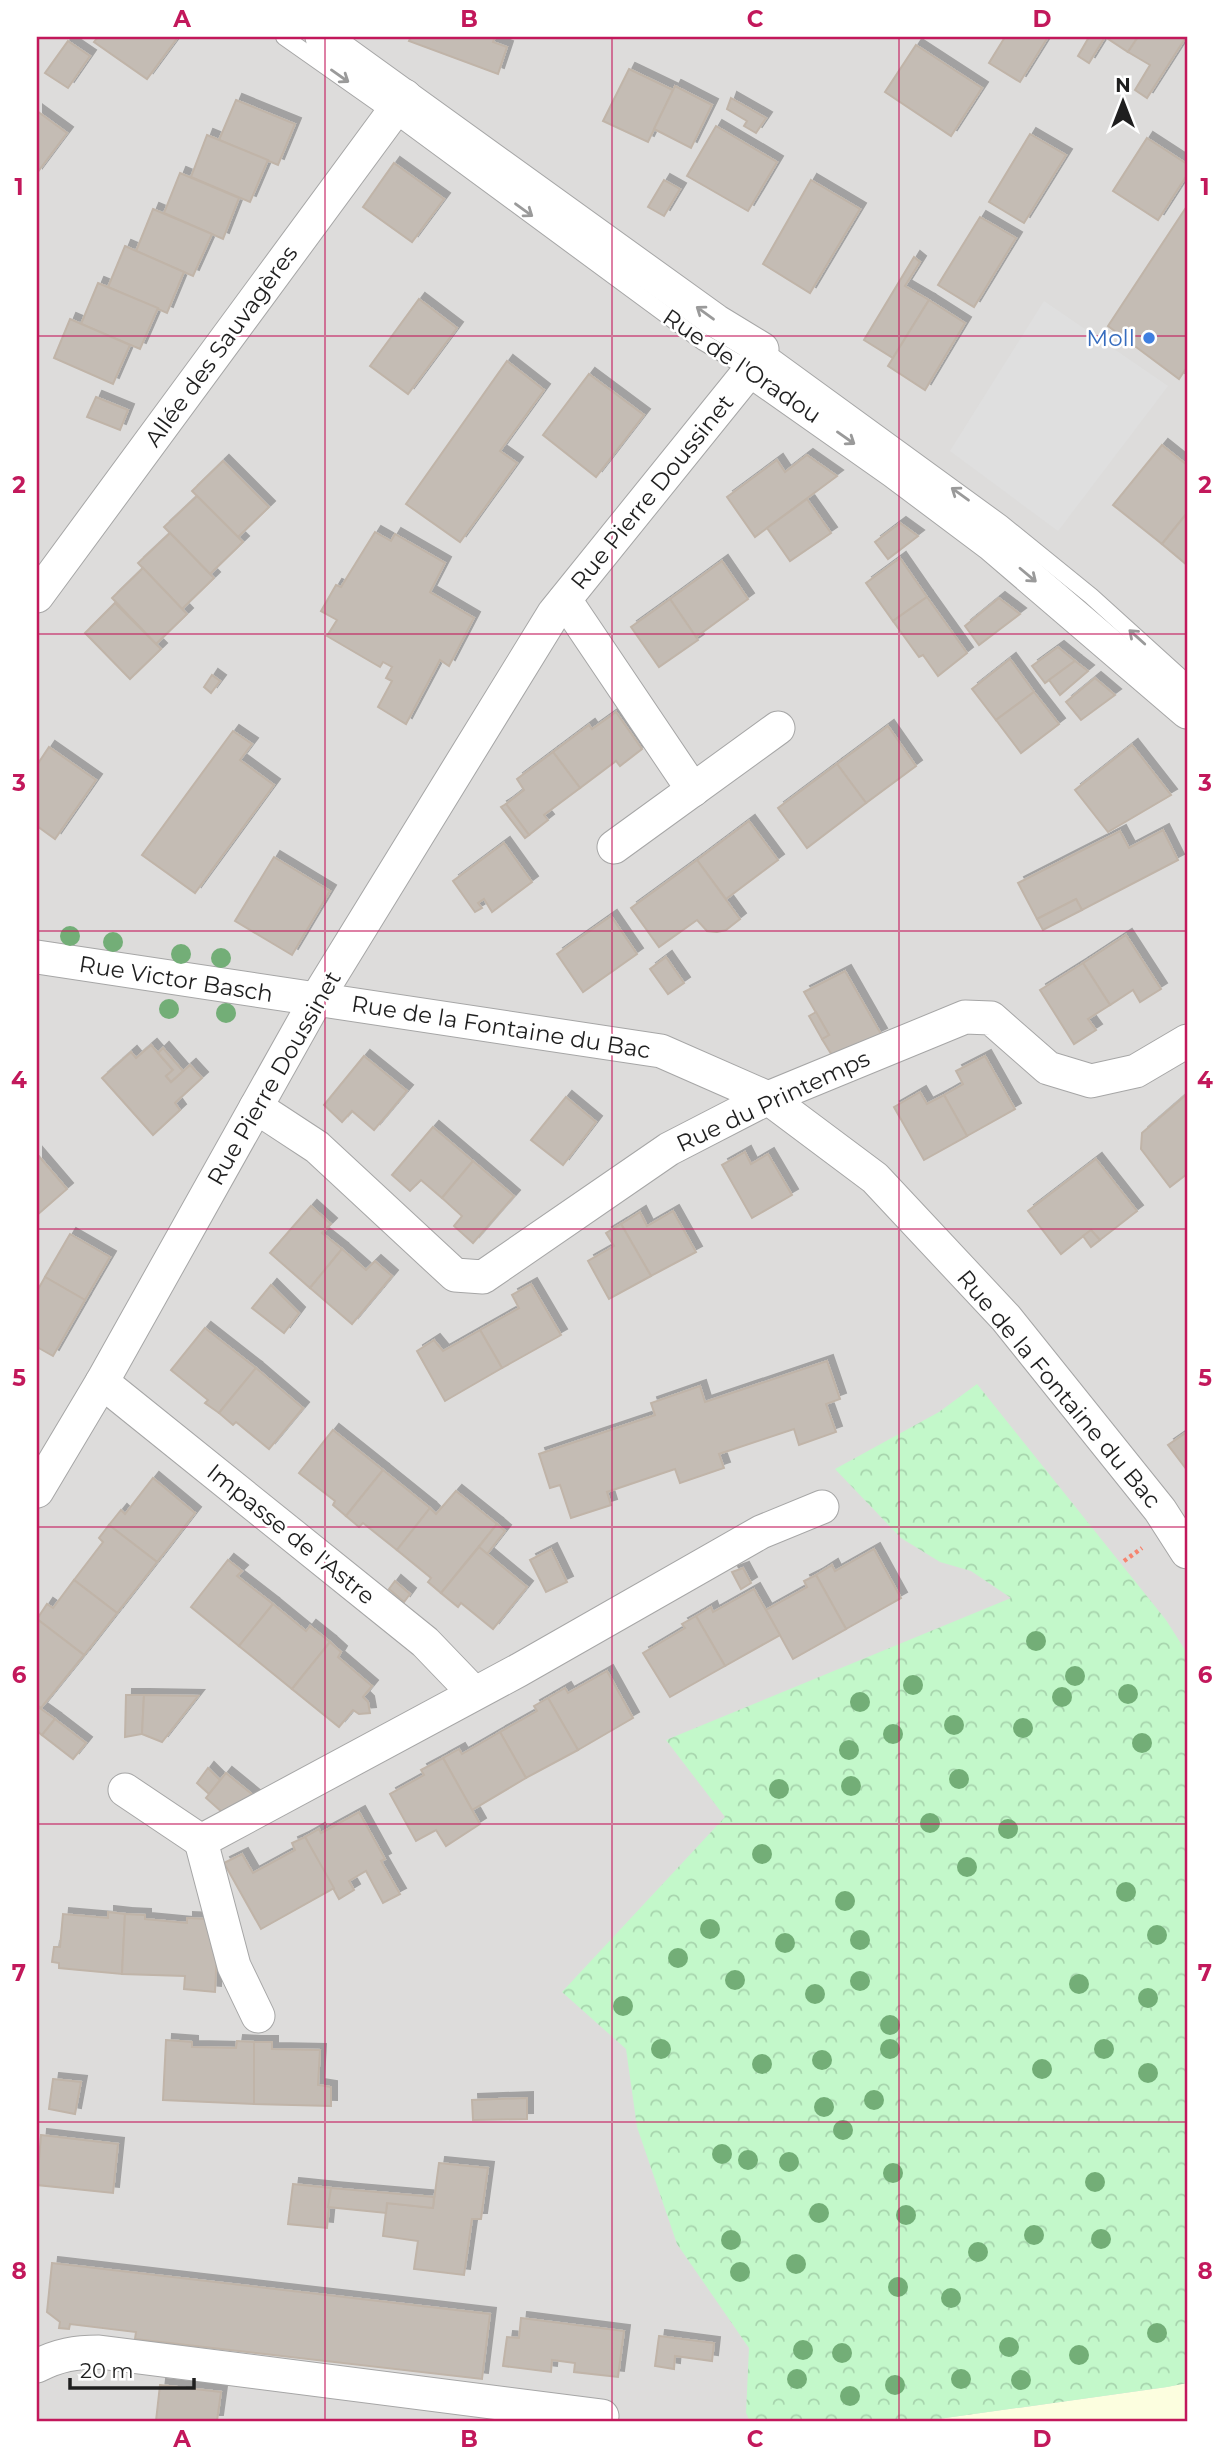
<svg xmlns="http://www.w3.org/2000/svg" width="1224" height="2458" font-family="Montserrat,sans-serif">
  <defs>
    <pattern id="park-crowns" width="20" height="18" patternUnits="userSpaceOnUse" patternTransform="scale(1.75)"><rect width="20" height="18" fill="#c3f8ca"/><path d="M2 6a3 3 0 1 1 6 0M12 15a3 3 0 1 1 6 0" fill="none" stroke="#a7d4ad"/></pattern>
    <filter id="shadow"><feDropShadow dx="6" dy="-6" stdDeviation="0" flood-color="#0004"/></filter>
  </defs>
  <rect width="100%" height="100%" fill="#efece5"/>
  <rect fill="#dddcdb" x="37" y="37" width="1150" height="2384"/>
  <path fill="#fcfedf" d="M1187,2383V2421H924L1167,2387Z"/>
  <path fill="url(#park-crowns)" d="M977,1384L1166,1620L1187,1653V2383L1167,2387L924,2421H750L746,2413L749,2348L677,2244L637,2127L626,2049L562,1992L725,1817L666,1740L1011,1598L971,1571L940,1562L901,1538L835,1469L939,1412Z"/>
  <path fill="#dfdfdf" d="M1044,301L1168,386L1058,531L950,451Z"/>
  <g fill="#c4bcb4" stroke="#c0b4a8" stroke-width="2" filter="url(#shadow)">
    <path d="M98,37H178L147,79L94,42Z"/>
    <path d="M411,37H495L493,42L507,47L498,74L409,41Z"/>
    <path d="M1005,37H1048L1020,82L989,63Z"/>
    <path d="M1089,37H1138L1128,52L1105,37L1089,63L1078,56Z"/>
    <path d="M1138,37H1186L1147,98L1135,90L1150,65L1128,52Z"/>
    <path d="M68,41L90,56L68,88L45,73Z"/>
    <path d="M916,45L982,88L951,136L885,92Z"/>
    <path d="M629,69L673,90L648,142L603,121Z"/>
    <path d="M675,86L712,105L691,148L654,129Z"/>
    <path d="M731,98L766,118L756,133L744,126L747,121L727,109Z"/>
    <path d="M236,100L295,124L278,165L219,140Z"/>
    <path d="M37,111L67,133L37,173Z"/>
    <path d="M716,126L777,162L748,211L687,176Z"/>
    <path d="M1030,134L1066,155L1024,223L989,202Z"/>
    <path d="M207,135L268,160L250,202L191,177Z"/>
    <path d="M1147,138L1187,164V175L1158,220L1113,191Z"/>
    <path d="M394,163L444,199L412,242L363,207Z"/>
    <path d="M180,173L239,198L223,239L164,213Z"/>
    <path d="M664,180L680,189L664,216L648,207Z"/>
    <path d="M811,180L860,209L810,293L763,264Z"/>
    <path d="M1187,206V367L1179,379L1108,326Z"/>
    <path d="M153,209L212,234L193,276L136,251Z"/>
    <path d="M980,217L1016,238L974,307L938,285Z"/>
    <path d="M125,246L184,272L167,313L108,287Z"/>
    <path d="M914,257L920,262L905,286L929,300L893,358L864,340Z"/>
    <path d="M98,283L158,308L140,349L81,324Z"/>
    <path d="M419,299L457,328L408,394L370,366Z"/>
    <path d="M929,300L965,323L925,390L888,366Z"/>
    <path d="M70,319L130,345L113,384L54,358Z"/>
    <path d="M507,361L544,390L500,451L517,463L460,542L406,504Z"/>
    <path d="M589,374L644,415L596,477L543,435Z"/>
    <path d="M96,397L128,410L120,430L87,417Z"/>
    <path d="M1162,445L1187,465V513L1162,544L1113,505Z"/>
    <path d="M807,455L837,476L755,537L727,497L777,460L785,472Z"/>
    <path d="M223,461L269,507L238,537L192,491Z"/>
    <path d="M197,496L243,542L210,574L164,527Z"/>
    <path d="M807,499L831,533L790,561L767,528Z"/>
    <path d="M1187,513V565L1162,544Z"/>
    <path d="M900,523L918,536L888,559L875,542Z"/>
    <path d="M375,532L391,541L395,534L445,563L430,592L474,618L449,666L440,660L406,724L378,707L392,681L386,678L392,667L383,662L380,667L327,636L337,620L321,611L336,585L341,587Z"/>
    <path d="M170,533L214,578L182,609L138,563Z"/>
    <path d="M900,558L927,597L893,621L866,583Z"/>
    <path d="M722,561L748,599L696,637L670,599Z"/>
    <path d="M143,568L187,614L156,644L112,598Z"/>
    <path d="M927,597L967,653L938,676L923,655L919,657L893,621Z"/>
    <path d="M999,598L1020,614L979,645L965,626Z"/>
    <path d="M670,599L698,640L659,667L631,627Z"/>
    <path d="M115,603L161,649L130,679L85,633Z"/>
    <path d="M1058,647L1075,661L1045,683L1032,666Z"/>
    <path d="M1010,659L1034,692L996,720L972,689Z"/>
    <path d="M1075,661L1088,671L1060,695L1049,680Z"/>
    <path d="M212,675L220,681L211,693L204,687Z"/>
    <path d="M1095,678L1115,695L1081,720L1066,702Z"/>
    <path d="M1034,692L1059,724L1021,753L996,720Z"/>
    <path d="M616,712L642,749L620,766L616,761L580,788L553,752L589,725L592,729Z"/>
    <path d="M888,726L916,766L866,803L837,764Z"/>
    <path d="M233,731L252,744L240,760L274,785L195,893L142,855Z"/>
    <path d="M1132,745L1171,795L1108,832L1075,790Z"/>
    <path d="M49,747L96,780L55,839L37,826V765Z"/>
    <path d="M553,752L580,788L544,815L548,820L529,835L506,804L524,790L517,779Z"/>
    <path d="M837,764L866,803L807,848L778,808Z"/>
    <path d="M506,804L529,835L525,838L501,807Z"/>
    <path d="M749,821L778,860L726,899L697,860Z"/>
    <path d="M1163,830L1178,860L1082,910L1076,899L1037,919L1018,883L1120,831L1129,848Z"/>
    <path d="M504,843L532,882L492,912L484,899L478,903L482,908L475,912L453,881Z"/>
    <path d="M274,857L330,891L292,955L235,921Z"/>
    <path d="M697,860L740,919L726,930L717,932L707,931L697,920L659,947L631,908Z"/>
    <path d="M1076,899L1082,910L1043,930L1037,919Z"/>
    <path d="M611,916L637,954L583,992L557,954Z"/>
    <path d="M1126,935L1161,989L1140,1002L1133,990L1110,1005L1083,963Z"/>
    <path d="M666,957L684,983L668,994L650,969Z"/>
    <path d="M1083,963L1110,1005L1088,1019L1096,1030L1074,1044L1040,990Z"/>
    <path d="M845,971L881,1034L833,1057L822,1039L829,1035L804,992Z"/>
    <path d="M816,1012L829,1035L822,1039L809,1016Z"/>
    <path d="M151,1045L173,1070L166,1076L171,1082L190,1065L202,1078L175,1103L180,1110L153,1135L102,1078L131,1052L136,1058Z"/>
    <path d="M163,1048L183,1071L171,1082L166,1076L173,1070L158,1053Z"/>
    <path d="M364,1056L407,1091L374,1130L352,1111L342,1122L324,1105Z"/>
    <path d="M985,1056L1015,1109L967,1136L944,1095L963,1084L956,1071Z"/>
    <path d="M920,1092L927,1104L944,1095L967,1136L924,1160L894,1107Z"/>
    <path d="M1187,1094V1174L1170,1187L1141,1149L1142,1133Z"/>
    <path d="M566,1097L596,1122L563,1165L531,1140Z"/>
    <path d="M433,1127L473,1161L442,1198L421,1180L410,1191L392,1175Z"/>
    <path d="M745,1152L751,1164L768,1154L792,1195L752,1218L722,1165Z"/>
    <path d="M37,1154L67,1189L37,1215Z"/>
    <path d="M1096,1159L1137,1211L1100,1240L1091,1230L1061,1254L1028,1211Z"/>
    <path d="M473,1161L514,1196L473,1243L454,1226L462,1216L442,1198Z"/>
    <path d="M311,1206L331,1224L322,1233L342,1249L310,1288L270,1253Z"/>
    <path d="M673,1211L696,1252L651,1276L621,1224L640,1212L647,1226Z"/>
    <path d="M621,1224L651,1276L609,1299L588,1261L614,1246L606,1233Z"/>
    <path d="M1091,1230L1100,1240L1091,1247L1083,1236Z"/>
    <path d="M70,1234L110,1257L85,1300L45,1277Z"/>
    <path d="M342,1249L366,1270L375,1261L392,1276L352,1324L310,1288Z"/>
    <path d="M45,1277L85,1300L53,1356L37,1347V1291Z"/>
    <path d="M531,1284L561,1335L502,1368L480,1330L519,1308L512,1295Z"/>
    <path d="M271,1285L299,1313L284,1333L252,1308Z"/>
    <path d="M205,1328L256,1368L219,1413L205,1403L208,1400L171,1370Z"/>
    <path d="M480,1330L502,1368L445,1401L417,1351L434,1340L443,1351Z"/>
    <path d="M827,1361L840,1399L826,1404L836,1432L799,1445L794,1429L719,1454L724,1468L680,1483L675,1469L607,1492L611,1505L571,1518L560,1485L550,1488L539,1454L655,1415L651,1403L700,1386L705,1402Z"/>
    <path d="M256,1368L303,1408L269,1449L236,1422L233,1425L219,1413Z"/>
    <path d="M333,1430L383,1470L346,1516L333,1505L335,1501L299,1473Z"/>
    <path d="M1187,1432V1470L1168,1445Z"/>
    <path d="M383,1470L430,1508L397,1550L363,1523L359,1527L346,1516Z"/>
    <path d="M153,1478L195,1513L157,1562L109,1525L121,1510L125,1514Z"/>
    <path d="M456,1491L497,1524L441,1593L428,1582L431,1578L397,1550L430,1508L436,1514Z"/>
    <path d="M497,1524L505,1531L487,1554L479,1547Z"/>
    <path d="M109,1525L157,1562L117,1613L74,1580L103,1542L99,1538Z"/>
    <path d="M479,1547L527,1587L493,1629L461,1603L458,1607L441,1593Z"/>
    <path d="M551,1549L567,1582L546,1592L530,1560Z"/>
    <path d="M874,1549L901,1598L846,1629L816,1575L832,1565L835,1571Z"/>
    <path d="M228,1560L242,1571L237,1576L273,1604L239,1646L191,1607Z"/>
    <path d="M743,1568L751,1583L741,1589L732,1572Z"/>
    <path d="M816,1575L846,1629L793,1659L766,1610L807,1587L804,1581Z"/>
    <path d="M74,1580L117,1613L84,1655L37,1619L47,1604L53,1608Z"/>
    <path d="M395,1581L410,1594L404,1602L389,1589Z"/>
    <path d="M754,1589L780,1635L725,1666L696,1616L711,1607L713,1612Z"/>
    <path d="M273,1604L306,1631L310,1626L330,1642L292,1689L239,1646Z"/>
    <path d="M696,1616L725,1666L670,1697L643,1653L685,1628L682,1624Z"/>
    <path d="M37,1619L84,1655L41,1708L37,1705Z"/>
    <path d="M330,1642L341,1652L338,1657L372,1686L363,1697L368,1702L370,1713L359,1714L353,1710L339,1727L292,1689Z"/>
    <path d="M607,1671L633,1718L578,1750L548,1698L565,1688L568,1693Z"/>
    <path d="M126,1695H144L142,1734L125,1737Z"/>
    <path d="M144,1695L198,1696L162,1742L142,1734Z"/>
    <path d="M548,1698L578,1750L526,1778L500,1732L537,1711L534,1706Z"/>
    <path d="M37,1706L55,1719L42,1735L37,1731Z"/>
    <path d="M55,1719L86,1743L73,1759L42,1735Z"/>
    <path d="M500,1732L526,1778L472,1810L443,1758L459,1749L462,1754Z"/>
    <path d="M443,1758L480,1824L446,1846L436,1830L416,1841L390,1794L424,1775L421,1770Z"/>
    <path d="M208,1768L220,1780L209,1794L197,1783Z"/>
    <path d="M226,1773L259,1800L222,1812L206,1798Z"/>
    <path d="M359,1812L385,1859L381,1861L400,1894L383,1903L366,1871L349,1881L354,1890L339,1899L305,1837L319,1829L321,1833Z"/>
    <path d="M305,1837L334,1888L261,1929L224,1863L242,1854L253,1873L295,1850L292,1843Z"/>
    <path d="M108,1912L125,1914L122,1974L59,1968V1963L52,1962L54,1947H60L63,1914L108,1918Z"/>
    <path d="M125,1914L145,1915V1919L187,1923V1918L207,1919L217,1950L215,1992L184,1989L185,1976L122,1974Z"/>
    <path d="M166,2040L192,2042V2047L236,2048L237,2041L254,2042V2104L163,2100Z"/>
    <path d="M254,2042H272V2049L320,2050L318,2085L331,2087V2106L254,2104Z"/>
    <path d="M53,2079L81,2082L75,2114L49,2109Z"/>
    <path d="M527,2098V2119L473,2120L472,2100Z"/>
    <path d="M41,2135L118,2144L113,2193L37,2185Z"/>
    <path d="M439,2163L488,2168L481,2219H472L464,2275L414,2269L418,2241L383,2236L387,2203L433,2208Z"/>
    <path d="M293,2184L331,2188L327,2228L288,2224Z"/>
    <path d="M331,2188L434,2197L433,2208L387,2203L386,2213L328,2207Z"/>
    <path d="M52,2263L490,2314L482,2379L135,2339L136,2332L70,2324L69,2329L59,2328L60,2322L47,2312Z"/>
    <path d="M521,2318L624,2331L618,2377L574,2372L575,2363L552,2360L551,2372L503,2366L507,2337L519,2338Z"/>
    <path d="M659,2336L714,2343L712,2361L675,2356L674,2369L655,2366Z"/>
    <path d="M160,2385L221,2392L217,2421H156Z"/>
  </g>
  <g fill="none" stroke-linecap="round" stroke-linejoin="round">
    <defs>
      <g id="service">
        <path d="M284,37L392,113L703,342L750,370"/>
        <path d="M762,349L1001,523L1091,596L1187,683"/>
      </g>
      <g id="minor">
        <path d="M750,370L895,472L991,544L1187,712"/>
        <path d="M37,596L405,96"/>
        <path d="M565,600L693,790"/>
        <path d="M614,847L778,728"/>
        <path d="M37,957L661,1051L768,1098L875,1178L1006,1318L1160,1510L1187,1552"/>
        <path d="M256,1107L317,1147L455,1275L483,1277L669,1149L768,1098L965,1017L991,1018L1048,1068L1091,1081L1136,1071L1187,1041"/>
        <path d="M102,1382L425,1642L474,1693"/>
        <path d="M37,1491L102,1382L316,1000L554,613L750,370L762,349L716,321L322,37"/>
        <path d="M125,1790L201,1841"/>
        <path d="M258,2016L234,1966L201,1841L519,1670L761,1532L822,1507"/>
        <path d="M37,2366C58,2355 76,2352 99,2352L602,2416"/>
      </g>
    </defs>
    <use href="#service" stroke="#a6a6a6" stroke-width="18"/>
    <use href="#minor" stroke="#a6a6a6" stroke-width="35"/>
    <path stroke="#f6846f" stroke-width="4.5" stroke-dasharray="3.5 3.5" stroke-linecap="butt" d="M1124,1561L1142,1548"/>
    <use href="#service" stroke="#fff" stroke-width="16"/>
    <use href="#minor" stroke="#fff" stroke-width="33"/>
  </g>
  <g fill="#73ae77">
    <circle cx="70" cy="936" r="10"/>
    <circle cx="113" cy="942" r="10"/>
    <circle cx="181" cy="954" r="10"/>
    <circle cx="221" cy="958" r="10"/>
    <circle cx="169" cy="1009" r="10"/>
    <circle cx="226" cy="1013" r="10"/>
    <circle cx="1036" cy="1641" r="10"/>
    <circle cx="1075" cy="1676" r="10"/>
    <circle cx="913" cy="1685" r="10"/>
    <circle cx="1128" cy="1694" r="10"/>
    <circle cx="1062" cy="1697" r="10"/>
    <circle cx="860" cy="1702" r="10"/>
    <circle cx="954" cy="1725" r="10"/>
    <circle cx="1023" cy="1728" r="10"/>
    <circle cx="893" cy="1734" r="10"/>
    <circle cx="1142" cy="1743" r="10"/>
    <circle cx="849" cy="1750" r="10"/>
    <circle cx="959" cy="1779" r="10"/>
    <circle cx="851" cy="1786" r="10"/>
    <circle cx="779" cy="1789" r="10"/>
    <circle cx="930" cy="1823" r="10"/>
    <circle cx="1008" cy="1829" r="10"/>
    <circle cx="762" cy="1854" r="10"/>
    <circle cx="967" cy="1867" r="10"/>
    <circle cx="1126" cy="1892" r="10"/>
    <circle cx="845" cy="1901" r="10"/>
    <circle cx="710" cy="1929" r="10"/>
    <circle cx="1157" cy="1935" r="10"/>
    <circle cx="860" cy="1940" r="10"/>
    <circle cx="785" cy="1943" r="10"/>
    <circle cx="678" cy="1958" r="10"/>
    <circle cx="735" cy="1980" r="10"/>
    <circle cx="860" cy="1981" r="10"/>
    <circle cx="1079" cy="1984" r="10"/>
    <circle cx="815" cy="1994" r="10"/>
    <circle cx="1148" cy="1998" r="10"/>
    <circle cx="623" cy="2006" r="10"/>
    <circle cx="890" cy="2025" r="10"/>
    <circle cx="661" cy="2049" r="10"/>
    <circle cx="890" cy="2049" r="10"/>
    <circle cx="1104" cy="2049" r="10"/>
    <circle cx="822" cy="2060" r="10"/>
    <circle cx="762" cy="2064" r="10"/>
    <circle cx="1042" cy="2069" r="10"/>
    <circle cx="1148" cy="2073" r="10"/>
    <circle cx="874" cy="2100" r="10"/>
    <circle cx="824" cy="2107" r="10"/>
    <circle cx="843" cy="2130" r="10"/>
    <circle cx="722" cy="2154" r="10"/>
    <circle cx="748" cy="2160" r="10"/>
    <circle cx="789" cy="2162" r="10"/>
    <circle cx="893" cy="2173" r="10"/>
    <circle cx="1095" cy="2182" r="10"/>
    <circle cx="819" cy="2213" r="10"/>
    <circle cx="906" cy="2215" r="10"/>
    <circle cx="1034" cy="2235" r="10"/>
    <circle cx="1101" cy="2239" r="10"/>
    <circle cx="731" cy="2240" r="10"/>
    <circle cx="978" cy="2252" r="10"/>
    <circle cx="796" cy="2264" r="10"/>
    <circle cx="740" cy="2272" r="10"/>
    <circle cx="898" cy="2287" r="10"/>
    <circle cx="951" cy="2298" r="10"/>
    <circle cx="1157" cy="2333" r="10"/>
    <circle cx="1009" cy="2347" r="10"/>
    <circle cx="803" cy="2350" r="10"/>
    <circle cx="842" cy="2353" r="10"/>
    <circle cx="1079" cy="2355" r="10"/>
    <circle cx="797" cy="2379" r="10"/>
    <circle cx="961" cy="2379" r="10"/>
    <circle cx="1021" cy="2380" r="10"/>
    <circle cx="895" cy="2385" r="10"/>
    <circle cx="850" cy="2396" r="10"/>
  </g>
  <defs><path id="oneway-shaft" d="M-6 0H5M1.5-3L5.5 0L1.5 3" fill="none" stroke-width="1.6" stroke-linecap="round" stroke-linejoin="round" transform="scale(1.75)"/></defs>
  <g stroke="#9a9a9a">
    <use href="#oneway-shaft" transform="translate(340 76) rotate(35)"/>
    <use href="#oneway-shaft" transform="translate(524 210) rotate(36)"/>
    <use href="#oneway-shaft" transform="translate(705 313) rotate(-144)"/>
    <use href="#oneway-shaft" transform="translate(846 438) rotate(35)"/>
    <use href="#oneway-shaft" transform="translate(960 494) rotate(-144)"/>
    <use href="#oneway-shaft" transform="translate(1028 575) rotate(40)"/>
    <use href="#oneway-shaft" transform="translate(1137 637) rotate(-138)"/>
  </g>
  <path fill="none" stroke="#c2185b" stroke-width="2" stroke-opacity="0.55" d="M325,37V2421M612,37V2421M899,37V2421M37,336H1187M37,634H1187M37,931H1187M37,1229H1187M37,1527H1187M37,1824H1187M37,2122H1187"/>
  <circle fill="#3f7fe0" stroke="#fff" stroke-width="2.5" cx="1149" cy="338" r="7"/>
  <g text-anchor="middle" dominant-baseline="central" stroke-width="5" stroke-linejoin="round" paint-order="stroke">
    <g font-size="23" fill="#366cbe" stroke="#fff" text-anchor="end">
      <text x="1135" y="338">Moll</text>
    </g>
    <g font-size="23" fill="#1f1f1f" stroke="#fff">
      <text transform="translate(221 346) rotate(-54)">Allée des Sauvagères</text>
      <text transform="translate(742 366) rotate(34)">Rue de l'Oradou</text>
      <text transform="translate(652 492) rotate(-51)">Rue Pierre Doussinet</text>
      <text transform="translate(176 979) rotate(9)">Rue Victor Basch</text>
      <text transform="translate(501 1027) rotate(9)">Rue de la Fontaine du Bac</text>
      <text transform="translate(274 1078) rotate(-60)">Rue Pierre Doussinet</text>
      <text transform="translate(773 1101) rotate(-25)">Rue du Printemps</text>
      <text transform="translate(1059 1389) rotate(50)">Rue de la Fontaine du Bac</text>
      <text transform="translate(291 1534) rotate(39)">Impasse de l'Astre</text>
    </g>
  </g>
  <rect width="1224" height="2458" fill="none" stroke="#ffffff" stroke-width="77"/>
  <g transform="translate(1123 102)" stroke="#ffffff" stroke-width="5" paint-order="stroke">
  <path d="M0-5L12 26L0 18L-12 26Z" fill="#1f1f1f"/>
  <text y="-10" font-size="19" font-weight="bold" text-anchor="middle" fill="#1f1f1f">N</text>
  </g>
  <path d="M70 2378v10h124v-10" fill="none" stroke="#1f1f1f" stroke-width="3.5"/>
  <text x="80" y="2378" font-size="21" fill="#1f1f1f" stroke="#ffffff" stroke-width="5" paint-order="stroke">20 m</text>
  <rect x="38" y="38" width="1148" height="2382" fill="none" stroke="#c2185b" stroke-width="2.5"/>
  <g font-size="23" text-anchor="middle" font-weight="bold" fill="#c2185b">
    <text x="182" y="27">A</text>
    <text x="469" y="27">B</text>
    <text x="755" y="27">C</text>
    <text x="1042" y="27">D</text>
    <text x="19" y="195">1</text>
    <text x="1205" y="195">1</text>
    <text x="19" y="493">2</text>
    <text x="1205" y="493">2</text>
    <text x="19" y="791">3</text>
    <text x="1205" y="791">3</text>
    <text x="19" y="1088">4</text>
    <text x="1205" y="1088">4</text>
    <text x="19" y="1386">5</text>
    <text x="1205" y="1386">5</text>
    <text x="19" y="1683">6</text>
    <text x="1205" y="1683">6</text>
    <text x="19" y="1981">7</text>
    <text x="1205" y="1981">7</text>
    <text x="19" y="2279">8</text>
    <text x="1205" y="2279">8</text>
    <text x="182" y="2447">A</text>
    <text x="469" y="2447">B</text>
    <text x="755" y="2447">C</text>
    <text x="1042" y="2447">D</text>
  </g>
</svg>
